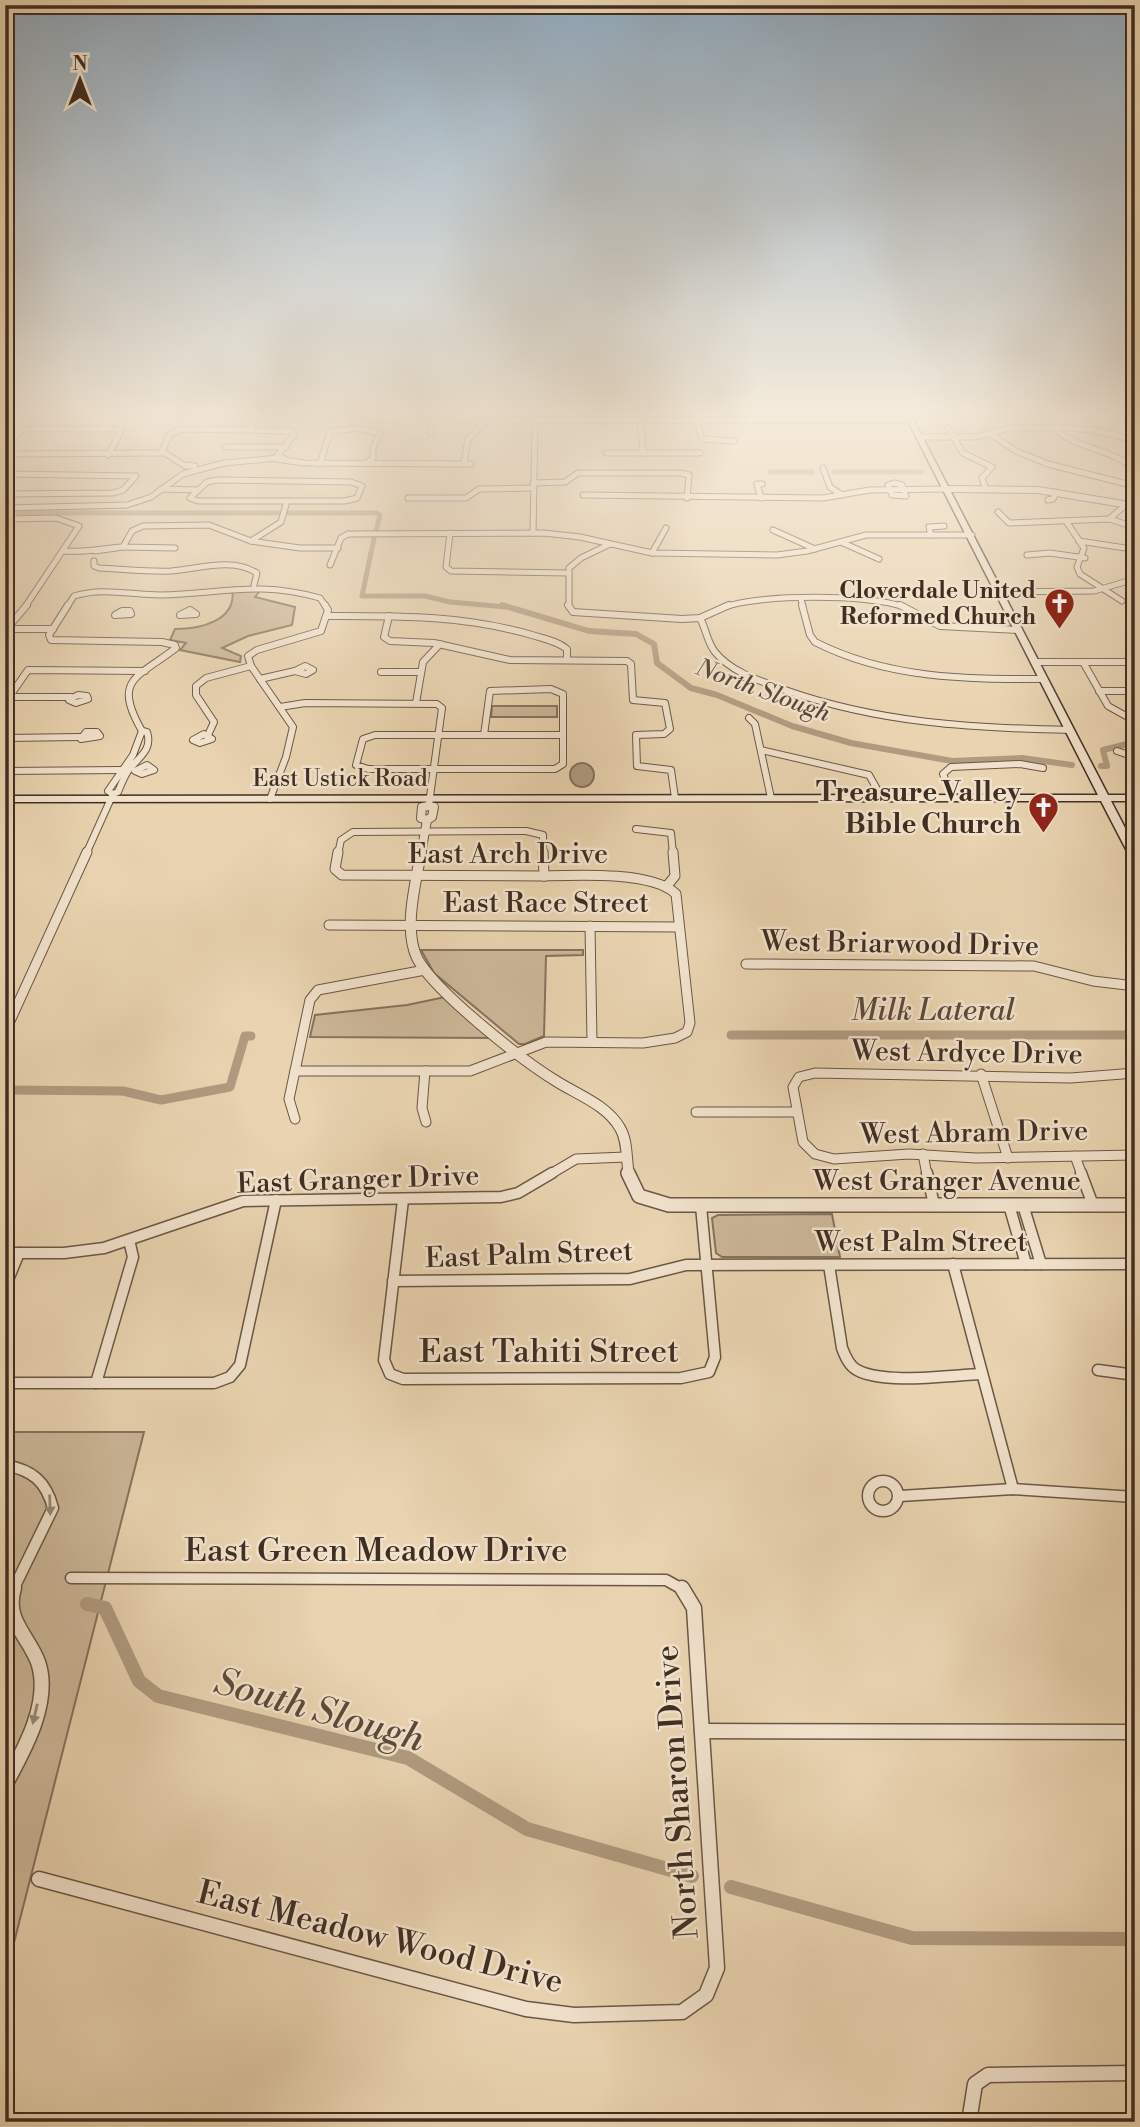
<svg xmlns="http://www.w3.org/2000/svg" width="1140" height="2127" font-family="'Libre Bodoni',serif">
  <rect width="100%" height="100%" fill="#e9d3b0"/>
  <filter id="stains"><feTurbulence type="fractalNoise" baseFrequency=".00286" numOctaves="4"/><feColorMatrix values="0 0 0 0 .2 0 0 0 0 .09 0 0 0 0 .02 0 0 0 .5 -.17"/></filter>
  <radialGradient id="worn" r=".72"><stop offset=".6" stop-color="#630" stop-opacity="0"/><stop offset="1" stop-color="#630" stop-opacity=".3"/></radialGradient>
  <g fill="#ccb798" stroke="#86725e" stroke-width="2">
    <path d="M261,415H407L406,419L387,421H259Z"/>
    <path d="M263,587L255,597L295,607L292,625L248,636L222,648L241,656L240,662L180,650L186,643L170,640L175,629C200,629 238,621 232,588Z"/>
    <path d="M492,706H557V717H491Z"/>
    <path d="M421,950H583V955L546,956L544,1036L525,1044H519L434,973Z"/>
    <path d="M445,997L494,1038L310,1037L315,1015L407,1005Z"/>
    <path d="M832,1214L840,1257H722L716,1253L712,1218L718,1215Z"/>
    <path d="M5,1432H144L5,1978Z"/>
  </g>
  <circle fill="#b09b80" stroke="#836f5b" stroke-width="2" cx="582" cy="775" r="12"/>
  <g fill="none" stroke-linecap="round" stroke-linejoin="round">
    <g stroke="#b09b80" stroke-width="5">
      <path d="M770,472H812"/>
      <path d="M834,472H921"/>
      <path d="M18,513H279"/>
      <path d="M287,513H377L380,515L376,531"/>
      <path d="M375,534L362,596H425L450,602L506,607"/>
    </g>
    <g stroke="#b09b80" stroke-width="6">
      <path d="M502,605L589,631L636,634L654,644L657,663L691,688L717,695L792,726L851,743L952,761L1022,758L1072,765"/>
      <path d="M1101,766H1107L1103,750L1135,742"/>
    </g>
    <g stroke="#b09b80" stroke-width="9">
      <path d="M731,1035H1135"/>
      <path d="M5,1090L123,1091L161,1100L230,1087L245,1036H251"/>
    </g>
    <g stroke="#b09b80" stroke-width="14">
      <path d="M87,1604L105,1608L139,1681L158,1696L408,1758L527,1829L692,1876"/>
      <path d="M731,1887L912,1938L1135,1939"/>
    </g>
    <defs>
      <g id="minor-far4">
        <path d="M1133,415L1135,418"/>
        <path d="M640,420L643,453"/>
        <path d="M697,420L702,439L734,441"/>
        <path d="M398,421L911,420"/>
        <path d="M431,421V434"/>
        <path d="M1053,427C1076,450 1111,447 1135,470"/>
        <path d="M948,428L963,453L992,467L982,478L986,489"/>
        <path d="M5,429H122L108,455"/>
        <path d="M250,429L257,415"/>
        <path d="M989,433L1016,451L1048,464L1135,486"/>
        <path d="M920,437H975L1010,428H1065L1093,430L1135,440"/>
        <path d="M225,447H286"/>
        <path d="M5,451L22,429"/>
        <path d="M606,453H700"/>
        <path d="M5,454L163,453"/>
        <path d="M286,460L281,457L276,459L304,463L471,464"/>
        <path d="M320,464L330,432L355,428L380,433L373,448V458L368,462"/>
        <path d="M464,464L468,439L486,421"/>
        <path d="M186,465L195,466H185L162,451L170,434L182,429L292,431L294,435L276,457"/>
        <path d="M823,468L830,487L842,495"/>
        <path d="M5,474L136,476L123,490L113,493L5,494"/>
        <path d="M217,480L351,482L362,486L357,498L345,501H198L190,498L207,482Z"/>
        <path d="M533,483L565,482L578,473H680L689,475L687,498"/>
        <path d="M894,483L902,485L906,496L892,495L888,485Z"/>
        <path d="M161,489L197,490"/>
        <path d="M583,495L823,498L870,490L948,489"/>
        <path d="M408,498H466L479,489L533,488"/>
        <path d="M761,498L757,484H762"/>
        <path d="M1048,500L1053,499L1056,492"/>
        <path d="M5,508L127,505L151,497L183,474L224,463L278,458"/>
        <path d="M998,512L1009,523L1109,519L1135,527"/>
        <path d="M9,519L56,518L79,526L25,607"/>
        <path d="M1109,519L1127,504"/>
        <path d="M1066,521L1084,548L1077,567L1080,574L1122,601"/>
        <path d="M773,530L815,549"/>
        <path d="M450,533L446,567L451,571L567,573"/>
        <path d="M533,533L535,421"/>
        <path d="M348,534L544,533L580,537L652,553L777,555L807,551L866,535H972"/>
        <path d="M931,535L929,527L944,526"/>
        <path d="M251,541L281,522L287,501"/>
        <path d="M1079,541L1132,549"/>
        <path d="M841,542L879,559"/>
        <path d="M175,548L123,547L132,531L143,526L209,525L251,541L300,548H338"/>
        <path d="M63,551C84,553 102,548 123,547L95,551"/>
        <path d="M652,553L666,528"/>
        <path d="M1027,555L1050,553L1085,558"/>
        <path d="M94,561V566L99,568C123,569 147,572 171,571C200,569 231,557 257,573L254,585"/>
        <path d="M330,565L341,538L348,534"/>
        <path d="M1000,592L1094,591L1135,579"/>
        <path d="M801,599L803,607"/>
        <path d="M67,607L74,596C103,587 131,595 160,595C222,594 256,580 320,598L326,607"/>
        <path d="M569,607V568L581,558L610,544"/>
        <path d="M725,607C758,594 871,594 904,607"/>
      </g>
      <g id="minor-far3">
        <path d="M68,605L49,635L51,640L162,642L175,645L176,648C137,678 112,679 142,731"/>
        <path d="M568,605L573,612L682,619L700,618L729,605"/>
        <path d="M802,605L810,635L815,642C888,679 964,679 1044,679"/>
        <path d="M900,605L940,626L1019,630"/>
        <path d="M190,610L196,614L180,615Z"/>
        <path d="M122,611H130L131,614L115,615Z"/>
        <path d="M327,616C399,616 462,615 532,635C545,639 557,641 567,649V660"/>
        <path d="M389,616L384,637L390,641L434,643L510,660L627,661L631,664L633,700L665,703L670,729L664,734L636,735L637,766L671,770L675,798"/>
        <path d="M700,618C706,629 707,642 715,652C732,673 761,681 785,690C879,723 971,728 1070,730"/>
        <path d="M5,629H53"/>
        <path d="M5,631L27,605"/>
        <path d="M1035,662H1135"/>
        <path d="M1083,662L1108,706L1135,721"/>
        <path d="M305,666L313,670L306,674L295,671Z"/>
        <path d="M381,672H421"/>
        <path d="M260,679L295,671"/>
        <path d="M1099,691H1135"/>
        <path d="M78,695L87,696L88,699L76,703L69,700Z"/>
        <path d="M9,697H71"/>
        <path d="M5,703L28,670L145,671"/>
        <path d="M416,703L423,662L440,644"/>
        <path d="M280,707L305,703L437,704L442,708L429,804"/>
        <path d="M749,718L755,724L771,798"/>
        <path d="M142,731L147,732C153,751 138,757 128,771C124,777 121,785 118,792L113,794L108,791L133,755Z"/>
        <path d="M86,732H97L100,736L81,739Z"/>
        <path d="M204,734L212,739L200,743L193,740Z"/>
        <path d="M208,735L214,722L196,695V686L206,678L251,666"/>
        <path d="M484,735H563"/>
        <path d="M484,735H375L363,739L356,765L368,769H555L563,764V735"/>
        <path d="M484,735L490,691L551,689L563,694V735"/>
        <path d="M5,738L80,737"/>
        <path d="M761,750L869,775L882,798"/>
        <path d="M1117,751L1135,757"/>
        <path d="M147,765L154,770L142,774L135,771Z"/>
        <path d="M5,771L122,770"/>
        <path d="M953,798L943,774L951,767L1020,764L1043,768"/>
        <path d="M270,799L286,757L293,727L251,666L248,656L257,650L321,631L328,610L325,605"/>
        <path d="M636,829L671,833L673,854"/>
        <path d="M86,854L113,794"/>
        <path d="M338,854L341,840L353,832L526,831L543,835V854"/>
      </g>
      <g id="minor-far2">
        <path d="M338,852L335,869L342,875L544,876"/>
        <path d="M543,852L544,876"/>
        <path d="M666,887L675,876L673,852"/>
        <path d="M329,925L678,927"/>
        <path d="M590,926L592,1041"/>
        <path d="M746,964L1034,966L1093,981L1135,986"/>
        <path d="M5,1032L87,852"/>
        <path d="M295,1071H470L546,1042L643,1043L675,1038L687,1032L690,1023L676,894C653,871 575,875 544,876"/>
        <path d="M425,1071L422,1108L426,1122"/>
        <path d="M1135,1073L1071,1078L815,1073L799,1077L793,1087L803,1142L815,1154L834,1159L909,1154L976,1158L1135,1155"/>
        <path d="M981,1074L1008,1158"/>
        <path d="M696,1112H797"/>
        <path d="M295,1119L289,1099L310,1000L318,990L425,970"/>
        <path d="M923,1154L927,1175"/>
        <path d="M1075,1156L1082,1175"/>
        <path d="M549,1175L576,1159L626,1157"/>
      </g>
      <g id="minor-far1">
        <path d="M927,1173L934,1205"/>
        <path d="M1081,1173L1093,1205"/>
        <path d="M403,1200L384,1360L390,1374L403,1379L681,1378L709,1372L715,1357L701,1206"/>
        <path d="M1009,1205L1026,1264"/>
        <path d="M1023,1205L1041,1264"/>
        <path d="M5,1253H64L104,1248L243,1201L501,1197L518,1193L552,1173"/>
        <path d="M953,1264L1013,1489"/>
        <path d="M829,1265L842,1348C845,1356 849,1366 857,1370C885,1385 950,1375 982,1374"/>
        <path d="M393,1281L630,1279L686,1265L1135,1264"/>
        <path d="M5,1287L19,1253"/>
        <path d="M1098,1370L1135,1375"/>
        <path d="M5,1383H214L230,1377L240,1365L276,1200"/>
        <path d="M96,1383L133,1257L129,1240"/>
        <path d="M5,1465C32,1470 46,1481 53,1508L13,1590"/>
        <circle cx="883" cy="1496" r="15"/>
        <path d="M900,1496L1013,1489L1135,1497"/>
        <path d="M71,1578L666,1580L684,1590"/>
      </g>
      <g id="minor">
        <path d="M702,1731L1135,1732"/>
        <path d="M5,1785C23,1752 52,1702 38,1662C28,1635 4,1620 14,1588"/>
        <path d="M39,1879L526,2009L574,2015L682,2012L706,1995L717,1968L694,1608L682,1588"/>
        <path d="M969,2122L975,2084L988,2075L1135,2073"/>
      </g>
      <path id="tertiary-far3" d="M948,489L1038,490L1135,506"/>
      <g id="tertiary-far2">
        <path d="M429,806L434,807L432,817L427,820L421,818L422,807Z"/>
        <path d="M421,854L427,820"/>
      </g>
      <path id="tertiary-far1" d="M421,852C416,883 403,928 417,958C434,991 523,1061 556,1081C578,1095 607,1105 620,1128C628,1141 626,1160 629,1175"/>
      <path id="tertiary" d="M628,1173L639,1196L669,1205H1135"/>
      <path id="secondary" d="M905,415H911L1108,795H1135V801H1111L1135,847V860L1130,857L1101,801L5,802V796L1098,795Z"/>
    </defs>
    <use href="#minor-far4" stroke="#6a5746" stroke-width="7"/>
    <use href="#minor-far3" stroke="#6a5746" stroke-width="8"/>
    <use href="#minor-far2" stroke="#6a5746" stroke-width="11"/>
    <use href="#minor-far1" stroke="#6a5746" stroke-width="13"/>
    <use href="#minor" stroke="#6a5746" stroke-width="17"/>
    <use href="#tertiary-far3" stroke="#6a5746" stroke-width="8"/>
    <use href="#tertiary-far2" stroke="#6a5746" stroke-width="10"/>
    <use href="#tertiary-far1" stroke="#6a5746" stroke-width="12"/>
    <use href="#tertiary" stroke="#6a5746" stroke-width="16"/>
    <use href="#secondary" stroke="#402e23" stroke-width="3"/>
    <use href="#minor-far4" stroke="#f1e2cc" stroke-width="5"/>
    <use href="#minor-far3" stroke="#f1e2cc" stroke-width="6"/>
    <use href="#minor-far2" stroke="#f1e2cc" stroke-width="9"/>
    <use href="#minor-far1" stroke="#f1e2cc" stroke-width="10"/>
    <use href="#minor" stroke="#f1e2cc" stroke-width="14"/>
    <use href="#tertiary-far3" stroke="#f1e2cc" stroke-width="6"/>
    <use href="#tertiary-far2" stroke="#f1e2cc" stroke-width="8"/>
    <use href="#tertiary-far1" stroke="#f1e2cc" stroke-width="10"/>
    <use href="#tertiary" stroke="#f1e2cc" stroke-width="13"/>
    <use href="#secondary" fill="#f1e2cc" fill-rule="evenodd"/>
  </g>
  <defs><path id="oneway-solid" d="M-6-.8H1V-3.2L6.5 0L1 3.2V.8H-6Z" transform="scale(1.75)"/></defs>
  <g fill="#988878">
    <use href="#oneway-solid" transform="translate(50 1505) rotate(88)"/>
    <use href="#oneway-solid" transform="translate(35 1714) rotate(103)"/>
  </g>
  <linearGradient id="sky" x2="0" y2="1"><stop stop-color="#91aabe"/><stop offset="0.58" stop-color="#f5ebdb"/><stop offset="1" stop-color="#f5ebdb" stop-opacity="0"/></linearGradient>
  <rect width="1140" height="713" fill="url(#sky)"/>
  <defs>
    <symbol id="church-pin" viewBox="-11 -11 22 30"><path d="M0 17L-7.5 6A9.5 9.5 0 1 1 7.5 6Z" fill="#8f2418" stroke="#f1e2cc"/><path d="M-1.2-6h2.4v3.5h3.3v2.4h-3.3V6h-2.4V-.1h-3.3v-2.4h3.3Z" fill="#fff"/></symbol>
  </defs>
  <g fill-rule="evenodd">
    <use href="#church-pin" x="1042" y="586" width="35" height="47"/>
    <use href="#church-pin" x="1026" y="790" width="35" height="47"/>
  </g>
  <g text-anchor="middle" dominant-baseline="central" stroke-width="5" stroke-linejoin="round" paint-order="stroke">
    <g font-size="23" font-weight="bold" fill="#402e23" stroke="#f1e2cc" text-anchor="end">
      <text x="1036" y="591">Cloverdale United<tspan x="1036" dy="26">Reformed Church</tspan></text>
    </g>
    <g font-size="23" fill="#402e23" stroke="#f1e2cc">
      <text x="340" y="779">East Ustick Road</text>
    </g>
    <g font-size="24" font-style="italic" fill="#5c493a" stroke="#f1e2cc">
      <text transform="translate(763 691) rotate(20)">North Slough</text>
    </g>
    <g font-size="28" font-weight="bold" fill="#402e23" stroke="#f1e2cc" text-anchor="end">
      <text x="1021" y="792">Treasure Valley<tspan x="1021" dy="32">Bible Church</tspan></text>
    </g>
    <g font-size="28" fill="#402e23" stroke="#f1e2cc">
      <text x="508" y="854">East Arch Drive</text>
      <text x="546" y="903">East Race Street</text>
      <text transform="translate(900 944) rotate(1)">West Briarwood Drive</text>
      <text transform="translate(967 1053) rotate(1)">West Ardyce Drive</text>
      <text transform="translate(974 1133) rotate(-1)">West Abram Drive</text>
      <text transform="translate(358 1180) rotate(-2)">East Granger Drive</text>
      <text x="947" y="1181">West Granger Avenue</text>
      <text x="921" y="1242">West Palm Street</text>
      <text transform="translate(529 1255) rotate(-2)">East Palm Street</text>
    </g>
    <g font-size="30" font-style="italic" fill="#5c493a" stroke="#f1e2cc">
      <text x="933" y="1011">Milk Lateral</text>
    </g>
    <g font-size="33" fill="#402e23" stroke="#f1e2cc">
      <text x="549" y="1352">East Tahiti Street</text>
      <text x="376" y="1551">East Green Meadow Drive</text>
      <text transform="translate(678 1792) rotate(-94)">North Sharon Drive</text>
      <text transform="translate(380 1938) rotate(14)">East Meadow Wood Drive</text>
    </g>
    <g font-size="37" font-style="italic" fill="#5c493a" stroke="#f1e2cc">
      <text transform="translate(319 1711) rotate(16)">South Slough</text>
    </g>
  </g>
  <rect width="1140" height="2127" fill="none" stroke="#e9d3b0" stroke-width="28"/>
  <rect x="7" y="7" width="1126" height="2113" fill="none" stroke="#402e23" stroke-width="3.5"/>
  <rect x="14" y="14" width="1112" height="2099" fill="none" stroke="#402e23" stroke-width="2"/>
  <g transform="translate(80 80)" stroke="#f1e2cc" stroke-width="5" paint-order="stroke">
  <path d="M0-5L12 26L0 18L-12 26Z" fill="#402e23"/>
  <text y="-10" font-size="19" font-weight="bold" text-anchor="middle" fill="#402e23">N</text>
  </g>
  <rect width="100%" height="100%" filter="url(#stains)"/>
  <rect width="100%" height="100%" fill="url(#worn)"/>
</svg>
